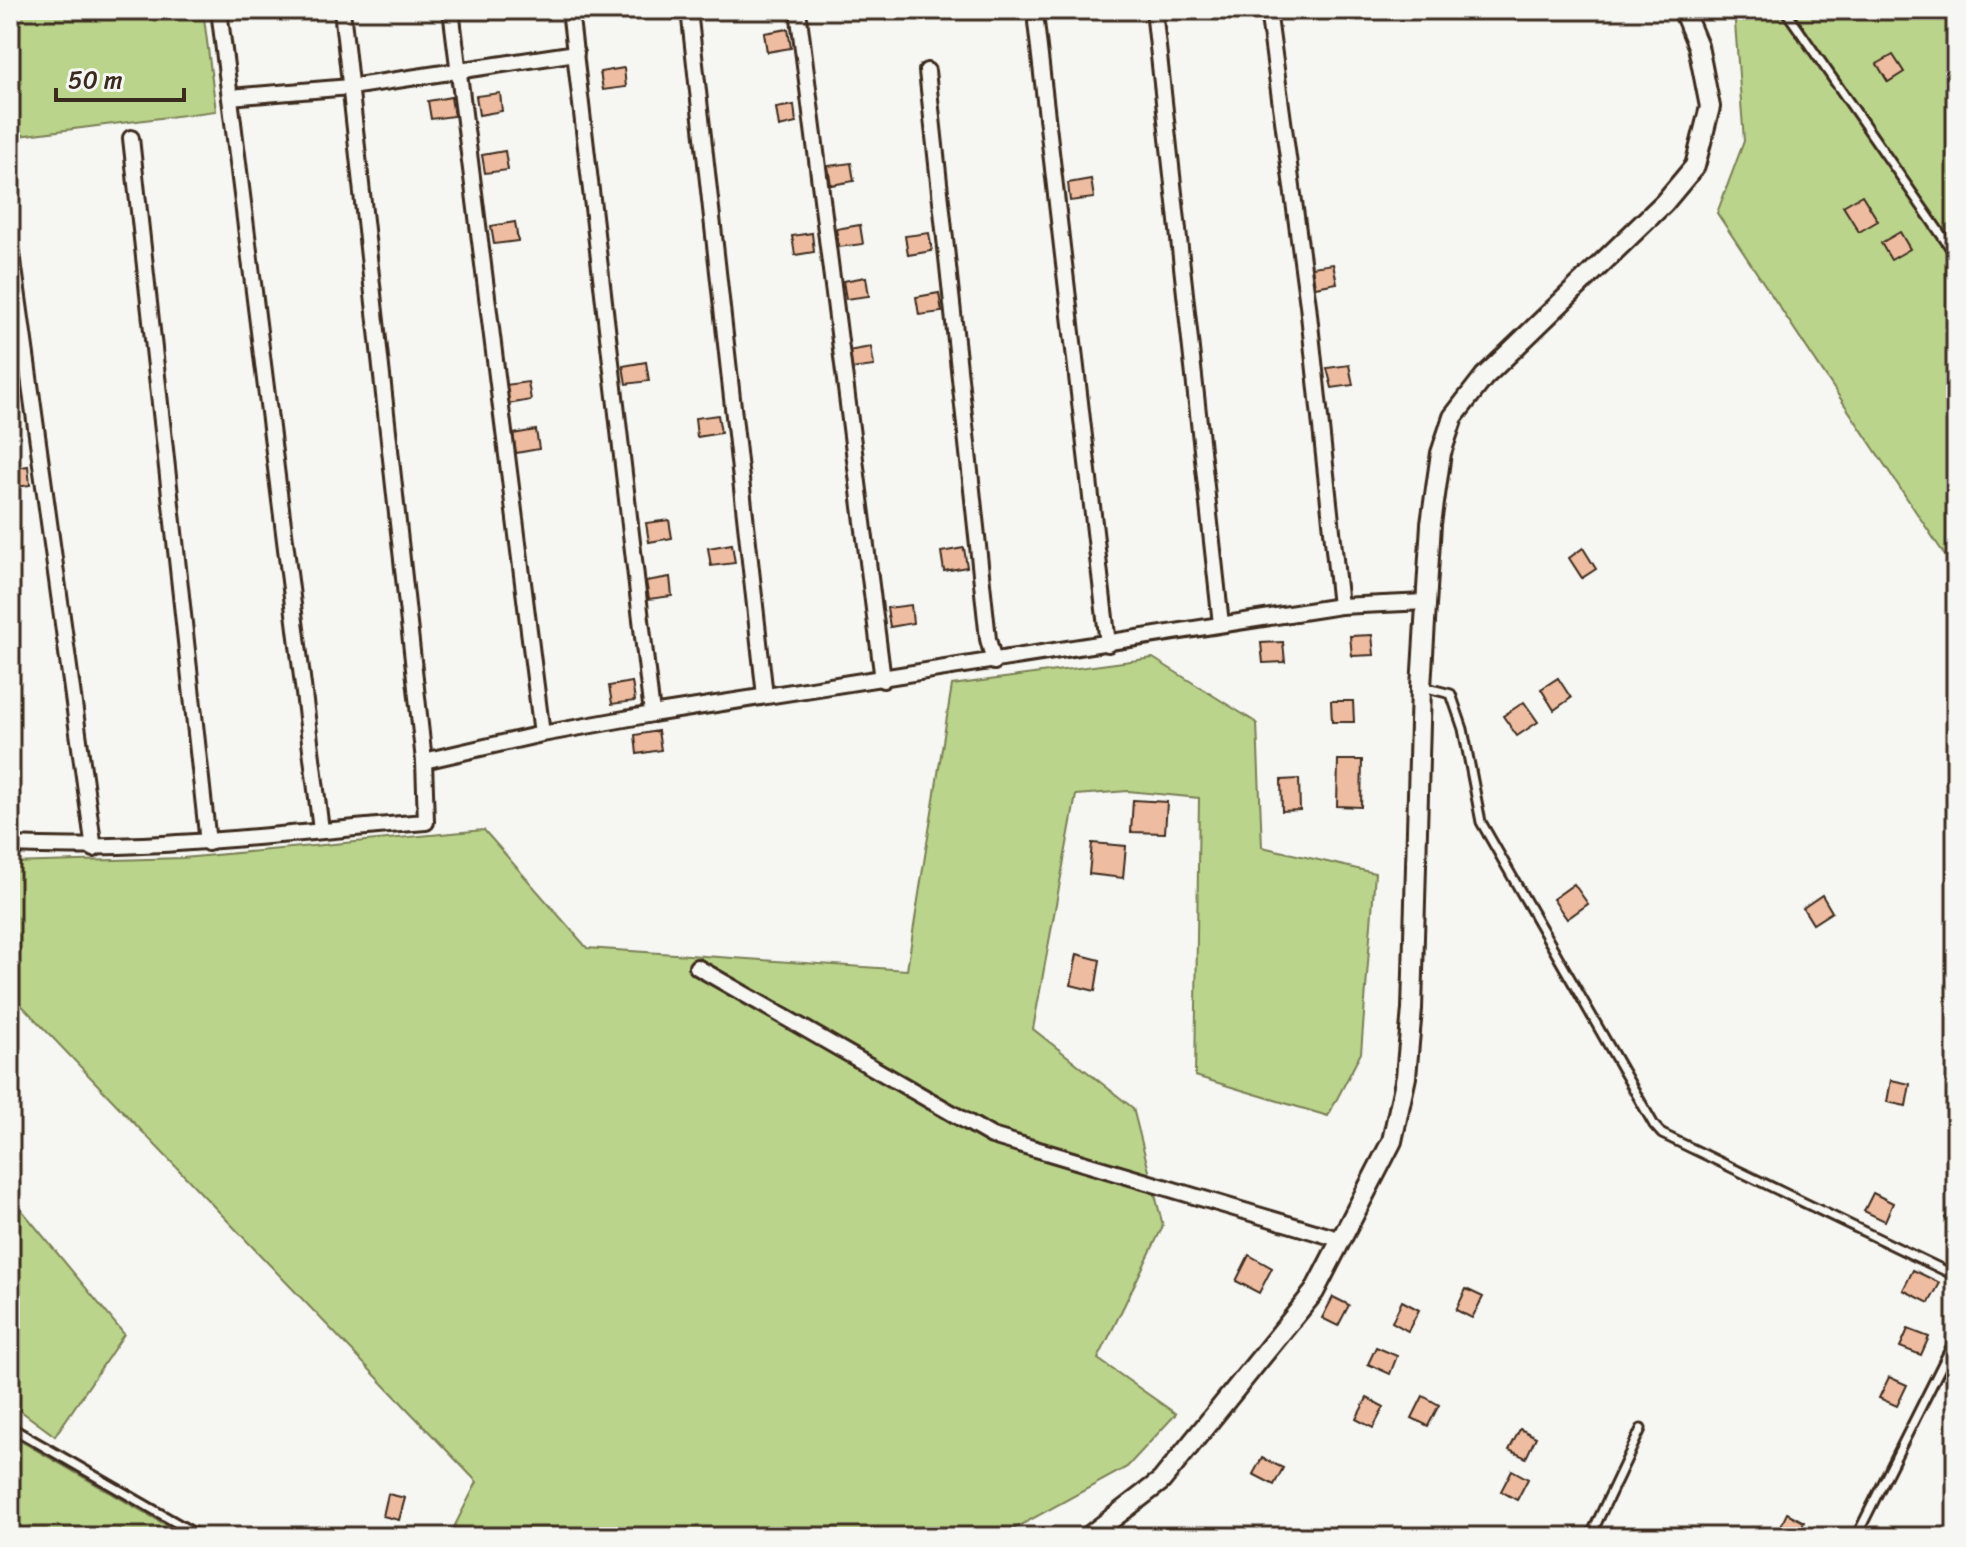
<svg xmlns="http://www.w3.org/2000/svg" width="1966" height="1547" font-family="Sriracha,sans-serif">
  <rect width="100%" height="100%" fill="#f6f6f2"/>
  <filter id="ink" filterUnits="userSpaceOnUse"><feTurbulence type="fractalNoise" baseFrequency=".0125" numOctaves="2"/><feDisplacementMap in="SourceGraphic" scale="16" xChannelSelector="R" yChannelSelector="G"/><feConvolveMatrix kernelMatrix="1 2 1 2 8 2 1 2 1" color-interpolation-filters="sRGB"/></filter>
  <g filter="url(#ink)">
    <g fill="#bad48b" stroke="#7a7f54" stroke-width="2">
      <path d="M10,10H203L216,111L10,137Z"/>
      <path d="M1734,10H1956V572L1717,213L1744,141Z"/>
      <path d="M1153,658L1257,723L1262,847L1375,873L1361,1053L1328,1116L1195,1076L1199,798L1128,791L1076,795L1033,1029L1133,1108L1163,1226L1098,1359L1176,1414L1127,1467L999,1537H449L477,1482L10,993V863L183,858L484,830L587,948L907,970L952,685Z"/>
      <path d="M10,1196L124,1334L55,1436L10,1403Z"/>
      <path d="M10,1435L187,1537H10Z"/>
    </g>
    <g fill="#eebca0" stroke="#3b2a1e" stroke-width="2">
      <path d="M788,29L791,48L767,52L764,33Z"/>
      <path d="M1893,55L1904,72L1888,82L1877,64Z"/>
      <path d="M624,68L626,87L603,90L600,72Z"/>
      <path d="M500,93L502,111L479,115L476,96Z"/>
      <path d="M451,97L454,116L431,119L428,101Z"/>
      <path d="M794,105L796,123L779,127L776,108Z"/>
      <path d="M505,151L508,170L485,173L482,155Z"/>
      <path d="M851,163L854,181L831,185L828,166Z"/>
      <path d="M1091,179L1094,198L1070,201L1068,183Z"/>
      <path d="M1862,195L1878,221L1859,232L1843,206Z"/>
      <path d="M515,222L518,241L494,244L491,226Z"/>
      <path d="M860,225L863,244L839,247L836,229Z"/>
      <path d="M1900,232L1910,249L1891,260L1881,243Z"/>
      <path d="M812,233L814,252L795,255L792,236Z"/>
      <path d="M929,233L932,251L908,255L905,236Z"/>
      <path d="M1333,264L1337,283L1315,287L1312,267Z"/>
      <path d="M866,277L869,296L846,299L843,281Z"/>
      <path d="M939,293L942,312L919,315L916,297Z"/>
      <path d="M871,347L874,366L851,369L848,351Z"/>
      <path d="M646,362L649,381L626,384L623,366Z"/>
      <path d="M1349,365L1353,385L1332,388L1327,368Z"/>
      <path d="M528,382L531,400L508,404L505,385Z"/>
      <path d="M718,415L721,433L697,437L695,418Z"/>
      <path d="M536,430L539,449L516,453L513,434Z"/>
      <path d="M28,466L30,485L10,488V469Z"/>
      <path d="M669,520L672,538L649,542L646,523Z"/>
      <path d="M732,544L735,563L711,566L708,548Z"/>
      <path d="M964,548L967,567L944,571L941,552Z"/>
      <path d="M1583,548L1596,569L1582,578L1569,558Z"/>
      <path d="M670,577L672,596L649,599L646,581Z"/>
      <path d="M911,605L913,623L890,627L887,608Z"/>
      <path d="M1372,635L1374,655L1352,656L1350,636Z"/>
      <path d="M1283,642L1285,662L1263,663L1261,643Z"/>
      <path d="M1558,678L1571,698L1554,710L1541,689Z"/>
      <path d="M632,682L635,701L612,704L609,686Z"/>
      <path d="M1331,701H1353L1354,722H1332Z"/>
      <path d="M1524,702L1538,722L1517,736L1503,716Z"/>
      <path d="M658,731L661,750L637,754L635,735Z"/>
      <path d="M1338,760H1362L1361,807L1337,806Z"/>
      <path d="M1299,779L1300,810L1282,811L1281,780Z"/>
      <path d="M1133,800L1167,802L1165,833L1131,832Z"/>
      <path d="M1092,843L1126,846L1123,878L1089,874Z"/>
      <path d="M1574,884L1588,904L1567,919L1553,899Z"/>
      <path d="M1822,895L1832,912L1813,924L1803,908Z"/>
      <path d="M1077,954L1100,960L1095,991L1071,985Z"/>
      <path d="M1891,1080L1910,1084L1906,1106L1887,1102Z"/>
      <path d="M1873,1193L1893,1203L1885,1221L1864,1211Z"/>
      <path d="M1956,1209V1231L1945,1218Z"/>
      <path d="M1249,1255L1272,1268L1259,1293L1236,1281Z"/>
      <path d="M1913,1270L1940,1283L1929,1303L1903,1290Z"/>
      <path d="M1466,1289L1483,1297L1472,1318L1456,1310Z"/>
      <path d="M1333,1297L1349,1305L1338,1326L1322,1318Z"/>
      <path d="M1402,1301L1419,1310L1408,1331L1392,1322Z"/>
      <path d="M1908,1329L1929,1337L1921,1355L1900,1347Z"/>
      <path d="M1376,1347L1397,1356L1390,1374L1368,1364Z"/>
      <path d="M1889,1377L1907,1385L1897,1406L1879,1398Z"/>
      <path d="M1423,1396L1439,1405L1428,1426L1412,1418Z"/>
      <path d="M1367,1398L1384,1407L1373,1428L1356,1419Z"/>
      <path d="M1520,1429L1536,1437L1526,1458L1509,1450Z"/>
      <path d="M1262,1458L1283,1468L1274,1485L1253,1474Z"/>
      <path d="M1512,1470L1528,1479L1517,1500L1501,1491Z"/>
      <path d="M388,1494L405,1498L399,1520L383,1516Z"/>
      <path d="M1787,1513L1804,1522L1798,1537L1777,1534Z"/>
    </g>
    <g fill="none" stroke-linecap="round" stroke-linejoin="round">
      <defs>
        <g id="lane">
          <path d="M1785,10L1956,256"/>
          <path d="M1423,687L1451,694L1463,729L1481,822L1654,1125L1662,1134L1956,1276"/>
          <path d="M10,1427L201,1537"/>
          <path d="M1590,1537L1641,1429"/>
          <path d="M1856,1537L1956,1337"/>
        </g>
        <g id="street">
          <path d="M219,10L321,830"/>
          <path d="M451,10L542,734"/>
          <path d="M570,10L652,714"/>
          <path d="M689,10L765,696"/>
          <path d="M798,10L883,680"/>
          <path d="M1154,10L1221,624"/>
          <path d="M1268,10L1308,305L1340,606"/>
          <path d="M1036,22L1108,644"/>
          <path d="M927,71L988,639L994,662"/>
          <path d="M230,97L350,87L576,53"/>
          <path d="M131,138L208,843"/>
          <path d="M10,239L94,849"/>
          <path d="M424,761L542,734L652,714L1340,606L1426,602"/>
          <path d="M10,845C152,852 285,833 426,822L424,761L342,10"/>
          <path d="M697,967L992,1136L1342,1240"/>
        </g>
        <path id="secondary" d="M1088,1537L1161,1481L1314,1292L1392,1141L1406,1077L1412,1009L1421,687L1431,524L1441,453L1453,417L1484,377L1664,203L1695,166L1710,107L1698,46L1683,10"/>
      </defs>
      <use href="#lane" stroke="#3b2a1e" stroke-width="13"/>
      <use href="#street" stroke="#3b2a1e" stroke-width="20"/>
      <use href="#secondary" stroke="#3b2a1e" stroke-width="24"/>
      <use href="#lane" stroke="#f6f6f2" stroke-width="7"/>
      <use href="#street" stroke="#f6f6f2" stroke-width="14"/>
      <use href="#secondary" stroke="#f6f6f2" stroke-width="18"/>
    </g>
  </g>
  <rect width="1966" height="1547" fill="none" stroke="#f6f6f2" stroke-width="40"/>
  <rect x="20" y="20" width="1926" height="1507" fill="none" stroke="#3b2a1e" stroke-width="3" filter="url(#ink)"/>
  <path d="M56 88v12h128v-12" fill="none" stroke="#3b2a1e" stroke-width="4"/>
  <text x="68" y="88" font-size="24" fill="#3b2a1e" stroke="#f6f6f2" stroke-width="6" paint-order="stroke">50 m</text>
</svg>
